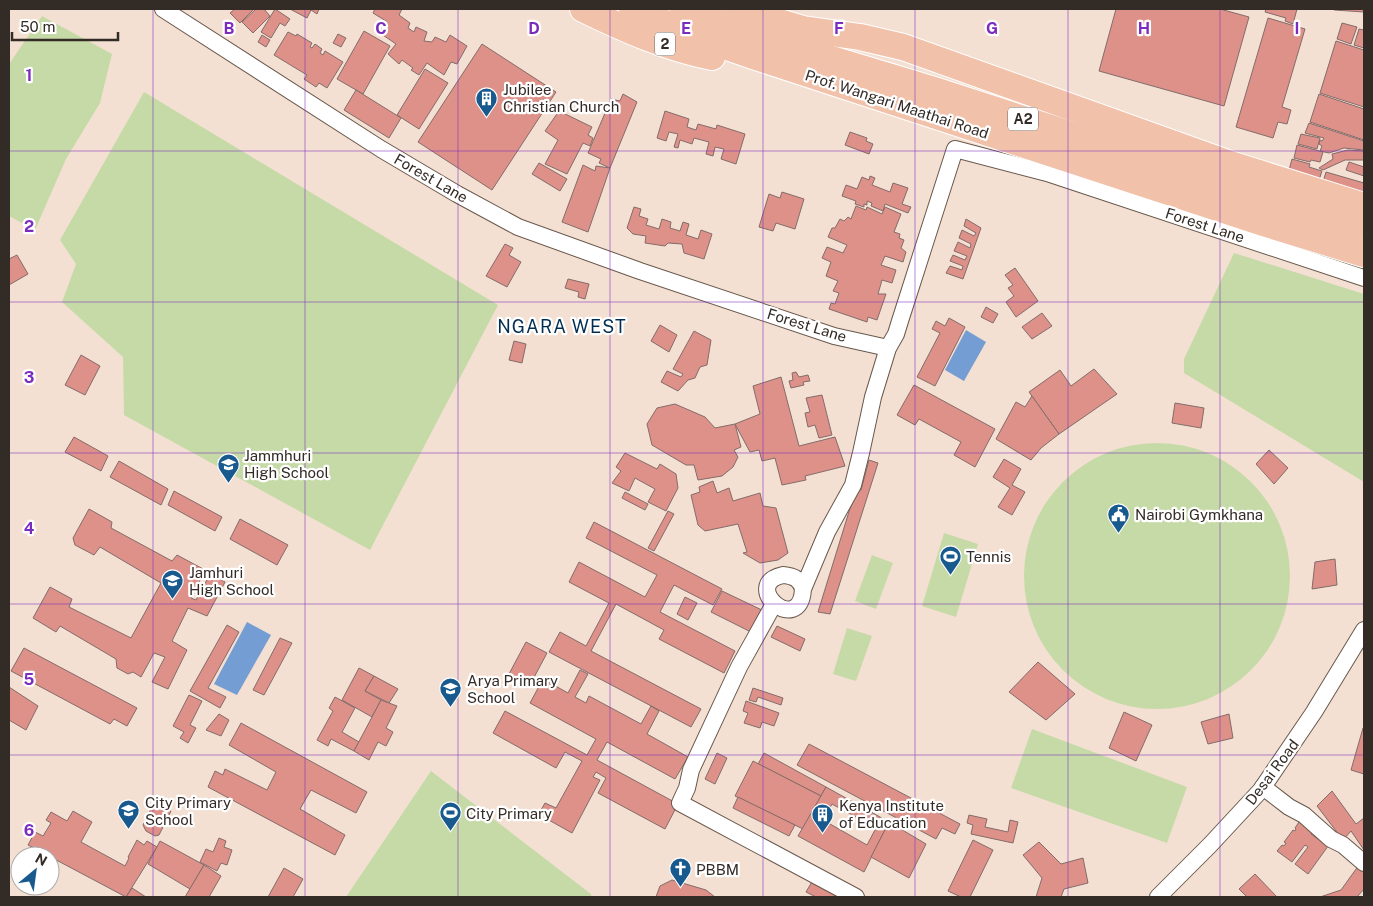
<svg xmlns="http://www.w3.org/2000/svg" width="1373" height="906" font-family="'Public Sans',sans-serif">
  <rect width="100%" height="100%" fill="#f4e0d2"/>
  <g fill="#c6daa7">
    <path d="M42,16L112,54L100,103L66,159L35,230L9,216V64Z"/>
    <path d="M144,92L498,305L370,550L124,415L123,357L62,302L76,264L60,240Z"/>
    <path d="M1234,253L1364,294V482L1184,373V359Z"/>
    <circle cx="1157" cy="576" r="133"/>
    <path d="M944,533L978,544L956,617L922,606Z"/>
    <path d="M872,555L893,563L876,609L855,601Z"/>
    <path d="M847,628L872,636L856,681L833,674Z"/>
    <path d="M1032,729L1187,787L1167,843L1011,788Z"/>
    <path d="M431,771L591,894V897H346Z"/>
  </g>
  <g fill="#749dd4">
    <path d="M966,330L986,342L964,381L945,370Z"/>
    <path d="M247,622L271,635L237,695L214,684Z"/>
  </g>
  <g fill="#dd9189" stroke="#836c6a" fill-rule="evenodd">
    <path d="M235,9H254L240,23L230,13Z"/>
    <path d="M256,9H264L270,16L253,33L242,22Z"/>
    <path d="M275,9L290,19L285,26L280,23L271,38L261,32Z"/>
    <path d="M290,9H319L317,14L311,10L307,18Z"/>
    <path d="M375,9H402L399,15L410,23L408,28L414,32L416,27L427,32L424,41L432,42L435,37L446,42L450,35L467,46L457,64L451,62L444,75L427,63L419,75L411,70L413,68L402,60L399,64L388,54L396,44L380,33L386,21L373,13Z"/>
    <path d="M1116,9H1220L1249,17L1224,106L1099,71Z"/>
    <path d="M1266,9H1297L1293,24L1285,21L1286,18L1265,12Z"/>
    <path d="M1334,9H1364V12L1334,10Z"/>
    <path d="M1268,18L1305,29L1282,107L1291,110L1287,124L1278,122L1273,138L1236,127Z"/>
    <path d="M1342,23L1357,27L1351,44L1337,39Z"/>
    <path d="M1359,29L1364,30V48L1354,45Z"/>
    <path d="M364,31L390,46L363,94L337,79Z"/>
    <path d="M288,32L296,36L297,34L312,43L310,47L312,48L315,44L322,49L320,53L323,55L325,51L343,62L327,88L319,83L316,87L304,79L307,75L274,55Z"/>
    <path d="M338,34L346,38L341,47L333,43Z"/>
    <path d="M262,35L270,40L266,47L258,42Z"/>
    <path d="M1336,41L1364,50V107L1320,93Z"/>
    <path d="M482,44L556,92L492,190L418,142Z"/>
    <path d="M425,69L448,83L419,129L397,115Z"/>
    <path d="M356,90L401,118L389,138L344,110Z"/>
    <path d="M623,94L637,102L610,168L599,163L601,159L588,153L611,99L620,101Z"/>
    <path d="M1319,94L1364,109V140L1310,122Z"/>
    <path d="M559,111L592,127L588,135L593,138L590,146L583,143L567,174L545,164L558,140L545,131Z"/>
    <path d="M665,111L689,119L687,127L696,130L698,124L716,129L717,125L745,134L736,164L721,159L724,149L715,147L713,156L706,154L709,142L694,138L692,144L680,140L678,148L674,147L678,134L669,132L666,141L657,138Z"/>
    <path d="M1309,123L1364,141V150L1344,148L1329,153L1320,151L1322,146L1319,144L1320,140L1322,141L1324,138L1305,133Z"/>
    <path d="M850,132L867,138L866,141L873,144L869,154L845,145Z"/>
    <path d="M1301,134L1320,138L1317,149L1298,144Z"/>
    <path d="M1297,145L1323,152L1320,162L1311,160L1310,162L1294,158Z"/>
    <path d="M1348,150L1364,151V160H1345L1323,170L1319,168L1333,159L1332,154Z"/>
    <path d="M1292,159L1310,164L1309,167L1322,171L1318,183L1288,174Z"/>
    <path d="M1349,162L1364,167V176L1346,170Z"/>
    <path d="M539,163L567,179L560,191L532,174Z"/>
    <path d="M583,165L595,171L596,166L610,168L588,232L562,222Z"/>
    <path d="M1326,172L1364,183V194L1323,182Z"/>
    <path d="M870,176L875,178L872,185L890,192L893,183L908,188L902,204L911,207L908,213L885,204L883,211L871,206L872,203L867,201V205L864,204V207L855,204L856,201L842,196L846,185L857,189L862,177L869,180Z"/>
    <path d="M782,192L804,199L795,229L776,223L773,231L759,227L769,194L780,198Z"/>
    <path d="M856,206L866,210L867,207L882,214L885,207L901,214L894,232L900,234L899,238L904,240L901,248L906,252L903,262L885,256L881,265L896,270L892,283L882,280L878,294H886L877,320L868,317L867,322L829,309L831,303L835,304L839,293L833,291L838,281L826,276L831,262L822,258L827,247L843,253L847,245L828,237L832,228H835L840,219L844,221L848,217L851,219Z"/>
    <path d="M634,207L641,209L639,216L648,219L646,225L659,229L662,219L671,222L670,228L680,231L683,222L689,224L686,235L698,239L701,230L712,234L704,259L684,253L682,244L668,243L665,246L645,243L646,236L633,234L627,228Z"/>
    <path d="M966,219L981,228L963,279L946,273L950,266L962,270L963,266L950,261L953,255L965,260L967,256L954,251L958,242L970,248L971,244L959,238L962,230L974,236L976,233L964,226Z"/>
    <path d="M505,244L513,248L509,255L521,262L507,287L486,276Z"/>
    <path d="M17,255L28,274L9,285V259Z"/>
    <path d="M1015,268L1038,301L1016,317L1006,302L1014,296L1008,288L1013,285L1005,275Z"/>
    <path d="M568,279L589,284L585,299L578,297L579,292L565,288Z"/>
    <path d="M986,307L998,314L993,323L981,317Z"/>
    <path d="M1042,313L1052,326L1032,339L1022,327Z"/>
    <path d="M949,318L965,327L935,386L917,377L940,333L932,329L936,321L945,326Z"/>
    <path d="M660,325L677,335L669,352L651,341Z"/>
    <path d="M694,331L711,340L707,365L700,367L695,378L688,380L678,391L661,382L667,371L681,377L683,374L673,369Z"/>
    <path d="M514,341L526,344L522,363L509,360Z"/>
    <path d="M81,355L100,366L85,395L65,385Z"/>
    <path d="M1094,369L1117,394L1059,434L1029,392L1060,370L1071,386Z"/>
    <path d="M796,372L799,377L808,375L810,381L803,382L804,385L791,388L789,381L793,380L792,373Z"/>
    <path d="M781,377L799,446L835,437L845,466L805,476L806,480L782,485L775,458L762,461L759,450L750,452L735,424L760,414L753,386Z"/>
    <path d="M914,385L995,429L975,467L954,455L961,442L919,419L915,425L897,415Z"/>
    <path d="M822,395L832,435L819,438L815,425L808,427L805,413L810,412L806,398Z"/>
    <path d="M1032,396L1059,434L1041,448L1031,460L996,439L1016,402L1025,407Z"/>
    <path d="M1175,403L1204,408L1201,428L1172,423Z"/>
    <path d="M675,404L705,417L715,428L735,424L741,447L734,450L738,457L733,467L722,476L698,480L694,465H686L652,445L647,424L657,408Z"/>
    <path d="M74,437L108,456L101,471L65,452Z"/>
    <path d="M1269,450L1288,468L1274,484L1256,464Z"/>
    <path d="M625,453L657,469L660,464L676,474L678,488L666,511L648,502L655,489L635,478L629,491L612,483L621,471L616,467Z"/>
    <path d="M1004,459L1021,469L1012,485L1025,492L1012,515L998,507L1010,488L993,477Z"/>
    <path d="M869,460L878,463L830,614L818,612L856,489L861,490Z"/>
    <path d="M119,461L168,489L161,505L110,477Z"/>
    <path d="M713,481L717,493L729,488L733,501L760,493L763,506L776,508L788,553L778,560L760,563L743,553L747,552L738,524L705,531L698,525L691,495L700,492L699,487Z"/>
    <path d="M174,491L222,517L215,531L168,505Z"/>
    <path d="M625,492L648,504L645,510L622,498Z"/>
    <path d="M89,509L112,522L111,528L172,561L177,555L205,570L191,598L196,600L210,574L225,582L207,616L188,608L172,641L187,650L168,689L152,682L165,657L154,653L141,677L133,672L128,674L117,668L116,659L60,626L56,632L33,618L50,587L72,599L69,607L131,638L161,583L100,547L94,555L75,545L73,538Z"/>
    <path d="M668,511L674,514L654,551L648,548Z"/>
    <path d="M240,519L288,545L277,565L230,539Z"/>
    <path d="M594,522L722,589L713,605L674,585L660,612L735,651L724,673L659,639L664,630L616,604L591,651L701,709L691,727L549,652L560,632L586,646L609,603L569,582L579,562L645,597L657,575L586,538Z"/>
    <path d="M1335,559L1337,585L1312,589L1315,562Z"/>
    <path d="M722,591L766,612L755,634L711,612Z"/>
    <path d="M685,597L697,603L688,620L677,614Z"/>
    <path d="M227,625L239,632L208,688L226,697L220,708L190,691Z"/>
    <path d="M777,626L805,639L800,651L771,637Z"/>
    <path d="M280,638L292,643L264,695L253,690Z"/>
    <path d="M526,642L547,653L530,685L509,674Z"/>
    <path d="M24,648L137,708L127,726L114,719L110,724L11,671Z"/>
    <path d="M1038,662L1075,694L1046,720L1009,692Z"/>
    <path d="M359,668L374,676L365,691L381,700L372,717L342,700Z"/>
    <path d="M580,670L588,674L575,697L586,703L589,696L641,724L651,706L659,711L647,734L688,757L675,779L607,742L597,760L678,804L665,829L598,793L606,778L596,772L593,777L600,780L572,833L547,819L549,815L541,810L545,803L556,808L582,761L565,752L556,768L493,733L505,711L587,755L596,739L530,703L543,679L568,693Z"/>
    <path d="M374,676L398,689L389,703L365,691Z"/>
    <path d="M9,687L38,706L26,730L9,720Z"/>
    <path d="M753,688L783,698L781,705L758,697L756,702L749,700Z"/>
    <path d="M189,695L202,701L190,725L196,728L188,743L180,738L184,732L173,726Z"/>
    <path d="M335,697L355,708L342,732L359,742L354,751L331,739L328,746L317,740L333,711L329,708Z"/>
    <path d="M381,700L397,706L386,728L393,732L386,746L378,742L369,760L354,751Z"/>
    <path d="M746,701L779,713L774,726L762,722L760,728L744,723L748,713L743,711Z"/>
    <path d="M1124,712L1152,725L1136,761L1109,748Z"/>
    <path d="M219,714L229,720L221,736L206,730Z"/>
    <path d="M1229,714L1233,738L1208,744L1201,722Z"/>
    <path d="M241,723L367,792L356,813L311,790L300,809L345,835L335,855L208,787L215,771L223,775L225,769L267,790L276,772L229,745Z"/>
    <path d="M1363,728H1364V774L1351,770Z"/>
    <path d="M809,744L960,824L955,834L942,828L936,839L797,765Z"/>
    <path d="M717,753L727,758L715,784L705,779Z"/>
    <path d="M764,753L826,787L821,796L758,764Z"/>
    <path d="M753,761L821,796L803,829L735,796Z"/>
    <path d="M826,787L889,822L864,872L798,836ZM832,804L876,828L867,845L823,820Z"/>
    <path d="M1332,791L1356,824L1364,818V850L1351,831L1343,840L1317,806Z"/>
    <path d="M738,797L795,825L789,836L733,808Z"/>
    <path d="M154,803L171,811L159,835L155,836L146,831L143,825Z"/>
    <path d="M73,811L92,822L81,842L125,866L129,858L128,857L137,840L144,845L147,841L157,847L126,897L28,845L35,832L43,836L51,823L46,820L51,812L67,821Z"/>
    <path d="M969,815L987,819L985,827L1008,832L1010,820L1018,822L1013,843L971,834L973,825L967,823Z"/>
    <path d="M889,822L926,844L909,878L871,857Z"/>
    <path d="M1299,822L1302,824L1304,822L1313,831L1311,834L1318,839L1321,835L1331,842L1308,874L1295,864L1308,847L1305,845L1292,862L1277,851L1282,845L1284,846L1286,843L1284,842L1293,830L1295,831L1296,829L1295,828Z"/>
    <path d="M219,838L226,841L224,847L232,850L227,865L221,863L217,871L200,862L206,849L213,852Z"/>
    <path d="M973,840L993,850L970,897H961L948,891Z"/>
    <path d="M160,841L204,865L190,889L148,864Z"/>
    <path d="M1039,842L1061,864L1083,858L1088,883L1064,889L1061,897H1036L1042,878L1023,855Z"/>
    <path d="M204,865L221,876L209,897H185Z"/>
    <path d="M1359,865L1364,869V889L1357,897H1320L1341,890Z"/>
    <path d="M284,868L303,879L293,897H268Z"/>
    <path d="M1255,874L1277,897H1247L1239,889Z"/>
    <path d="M672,880L706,890L715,897H656L660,886Z"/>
    <path d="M813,880L845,897H816L806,892Z"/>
    <path d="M132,888L146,897H126Z"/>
  </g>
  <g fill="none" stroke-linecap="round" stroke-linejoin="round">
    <defs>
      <g id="street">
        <path d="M163,9L381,149L457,194L518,227L640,271L834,336L888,348"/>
        <path d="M803,589C800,579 794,576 783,575C739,585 800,638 803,589L827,532L853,485L861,453L873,397L888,348L896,334L900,321L955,149L1047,173L1364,278"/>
        <path d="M774,604L739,667L691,770L687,788L680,803L856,897"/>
        <path d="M1263,787L1289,807L1304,815L1331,839L1343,845L1364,863"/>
        <path d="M1158,897L1210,845L1261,790L1314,712L1364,630"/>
      </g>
      <g id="primary">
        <path d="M583,9C624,29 667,48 712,57"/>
        <path d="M632,9L696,36L753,56L1263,223L1364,254"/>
        <path d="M683,9L739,31L934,90L1283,203L1364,227"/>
        <path d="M735,9L803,29L860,37L903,47L1230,164L1364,206"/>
      </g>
    </defs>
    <use href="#street" stroke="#69584c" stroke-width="18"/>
    <use href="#primary" stroke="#fff" stroke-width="28"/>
    <use href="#street" stroke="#fff" stroke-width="16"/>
    <use href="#primary" stroke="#f1c1aa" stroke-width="26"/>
  </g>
  <path fill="none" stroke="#7b2cbf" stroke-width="1" stroke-opacity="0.55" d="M153,9V897M305,9V897M458,9V897M610,9V897M763,9V897M915,9V897M1068,9V897M1220,9V897M9,151H1364M9,302H1364M9,453H1364M9,604H1364M9,755H1364"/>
  <defs>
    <symbol id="building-pin" viewBox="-11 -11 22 30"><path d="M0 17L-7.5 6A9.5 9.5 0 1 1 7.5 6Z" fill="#18598e" stroke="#fff"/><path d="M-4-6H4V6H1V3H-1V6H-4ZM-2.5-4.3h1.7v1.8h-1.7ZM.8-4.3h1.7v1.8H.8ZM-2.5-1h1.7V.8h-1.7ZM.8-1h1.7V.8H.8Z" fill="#fff"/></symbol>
    <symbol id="school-pin" viewBox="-11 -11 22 30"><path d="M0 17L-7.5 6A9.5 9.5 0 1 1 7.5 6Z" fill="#18598e" stroke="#fff"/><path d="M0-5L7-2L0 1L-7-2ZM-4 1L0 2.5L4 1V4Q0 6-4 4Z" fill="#fff"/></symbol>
    <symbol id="civic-pin" viewBox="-11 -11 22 30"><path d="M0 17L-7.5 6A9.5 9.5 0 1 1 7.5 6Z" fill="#18598e" stroke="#fff"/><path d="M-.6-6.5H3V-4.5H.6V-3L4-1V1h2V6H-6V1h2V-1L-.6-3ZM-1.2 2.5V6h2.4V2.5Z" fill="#fff"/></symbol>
    <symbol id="stadium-pin" viewBox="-11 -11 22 30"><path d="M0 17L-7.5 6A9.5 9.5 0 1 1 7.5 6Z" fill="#18598e" stroke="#fff"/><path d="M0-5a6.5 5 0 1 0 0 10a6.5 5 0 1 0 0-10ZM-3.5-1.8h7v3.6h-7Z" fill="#fff"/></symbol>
    <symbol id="church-pin" viewBox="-11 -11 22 30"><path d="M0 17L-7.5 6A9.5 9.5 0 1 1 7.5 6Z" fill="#18598e" stroke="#fff"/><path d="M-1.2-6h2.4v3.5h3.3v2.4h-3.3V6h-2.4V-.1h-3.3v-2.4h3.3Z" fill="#fff"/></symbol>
  </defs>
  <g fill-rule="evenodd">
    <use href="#building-pin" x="474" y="86" width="25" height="34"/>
    <use href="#school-pin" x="216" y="452" width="25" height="34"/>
    <use href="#civic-pin" x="1106" y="502" width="25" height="34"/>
    <use href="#stadium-pin" x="938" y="544" width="25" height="34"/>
    <use href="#school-pin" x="160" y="568" width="25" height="34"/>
    <use href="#school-pin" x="438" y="676" width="25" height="34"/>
    <use href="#school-pin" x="116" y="798" width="25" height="34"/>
    <use href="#stadium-pin" x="438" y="800" width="25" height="34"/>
    <use href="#building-pin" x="810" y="802" width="25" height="34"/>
    <use href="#church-pin" x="668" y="856" width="25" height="34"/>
  </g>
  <g text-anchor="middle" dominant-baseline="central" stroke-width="4.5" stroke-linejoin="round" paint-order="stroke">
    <g fill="#fff" stroke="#706b67" stroke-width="1">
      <rect x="655" y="32.5" width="20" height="23" rx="4"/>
      <rect x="1008" y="107.5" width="30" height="23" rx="4"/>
    </g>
    <g font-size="14" font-weight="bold" fill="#332b26">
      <text x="665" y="44">2</text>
      <text x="1023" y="119">A2</text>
    </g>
    <g font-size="15" fill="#332b26" stroke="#fff" text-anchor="start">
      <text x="503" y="89">Jubilee<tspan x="503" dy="17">Christian Church</tspan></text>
      <text x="244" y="455">Jammhuri<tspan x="244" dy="17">High School</tspan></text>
      <text x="1135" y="514">Nairobi Gymkhana</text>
      <text x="966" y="556">Tennis</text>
      <text x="189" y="572">Jamhuri<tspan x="189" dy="17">High School</tspan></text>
      <text x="467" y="680">Arya Primary<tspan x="467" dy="17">School</tspan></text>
      <text x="145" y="802">City Primary<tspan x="145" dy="17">School</tspan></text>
      <text x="839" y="805">Kenya Institute<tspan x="839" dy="17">of Education</tspan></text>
      <text x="466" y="813">City Primary</text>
      <text x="696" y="869">PBBM</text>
    </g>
    <g font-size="15" fill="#332b26" stroke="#fff">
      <text transform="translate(897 104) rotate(18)">Prof. Wangari Maathai Road</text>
      <text transform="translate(431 178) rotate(30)">Forest Lane</text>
      <text transform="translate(1205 225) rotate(18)">Forest Lane</text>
      <text transform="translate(807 325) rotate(17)">Forest Lane</text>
      <text transform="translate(1272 772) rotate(-53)">Desai Road</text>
    </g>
    <g font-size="18" letter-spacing="1" fill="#002e52" stroke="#fff">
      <text x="562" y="326">NGARA WEST</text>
    </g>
  </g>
  <g font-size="16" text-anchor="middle" font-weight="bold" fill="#7b2cbf" stroke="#fff" stroke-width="4.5" stroke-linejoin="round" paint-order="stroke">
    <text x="229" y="34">B</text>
    <text x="381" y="34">C</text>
    <text x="534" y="34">D</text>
    <text x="686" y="34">E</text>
    <text x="839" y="34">F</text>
    <text x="992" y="34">G</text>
    <text x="1144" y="34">H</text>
    <text x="1297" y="34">I</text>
    <text x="29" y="81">1</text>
    <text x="29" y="232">2</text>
    <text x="29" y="383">3</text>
    <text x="29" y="534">4</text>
    <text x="29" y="685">5</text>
    <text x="29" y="836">6</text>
  </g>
  <rect width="1373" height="906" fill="none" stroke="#332b26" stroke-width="20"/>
  <g transform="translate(35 871) rotate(29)"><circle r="24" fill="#ffffff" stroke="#adaaa8"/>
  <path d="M0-4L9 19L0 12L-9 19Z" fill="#18598e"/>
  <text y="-8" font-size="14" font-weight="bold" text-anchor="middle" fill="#332b26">N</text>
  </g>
  <path d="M12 32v8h106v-8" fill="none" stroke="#332b26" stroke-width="2.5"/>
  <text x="20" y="32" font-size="15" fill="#332b26" stroke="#ffffff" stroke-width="4" paint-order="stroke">50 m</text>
</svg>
